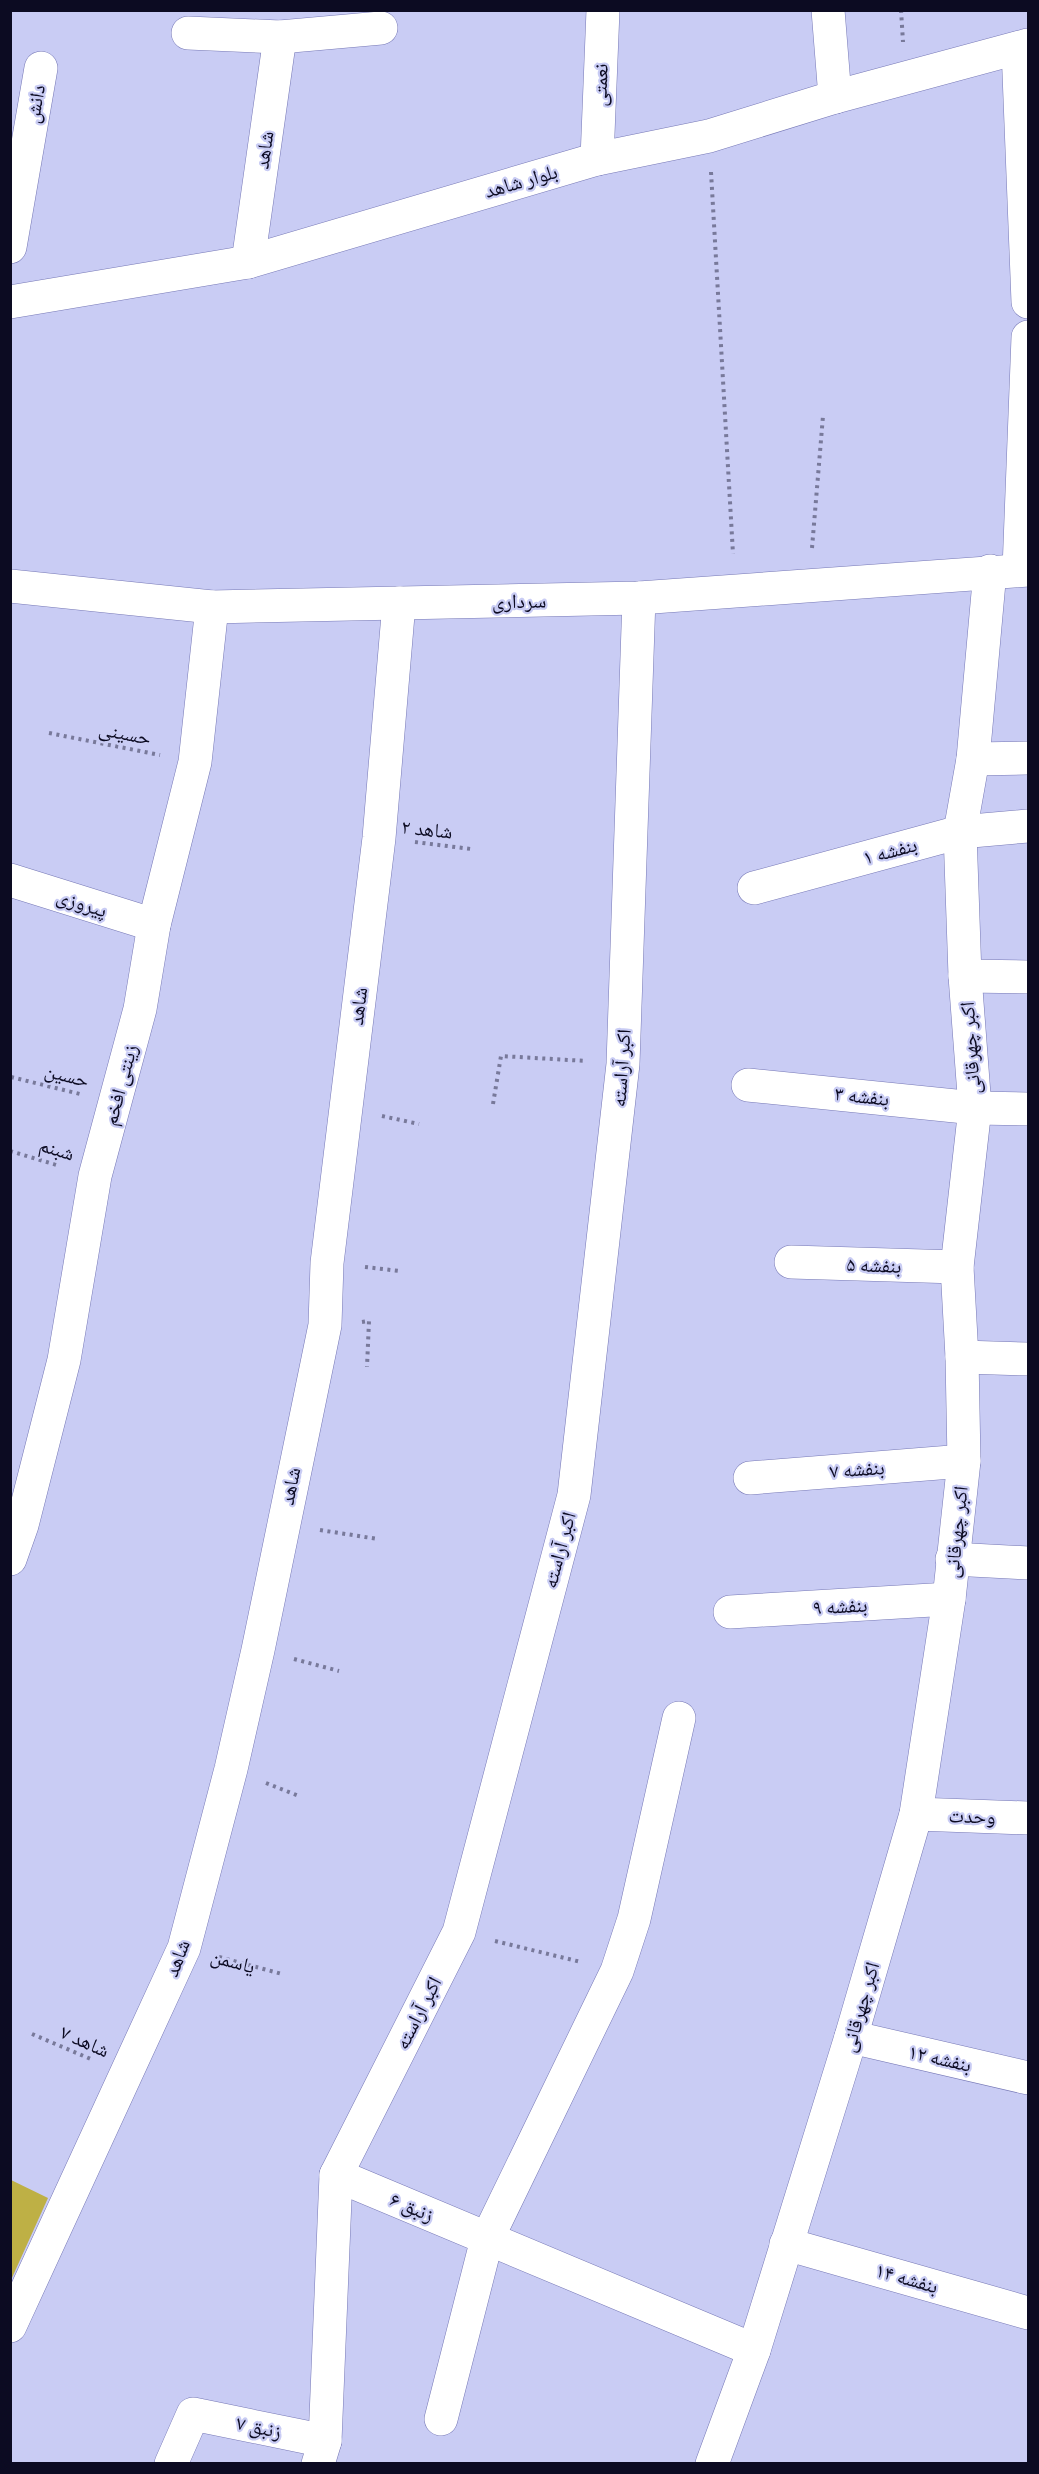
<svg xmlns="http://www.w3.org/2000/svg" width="1039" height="2474" font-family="'Zilla Slab','Noto Naskh Arabic',serif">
  <rect width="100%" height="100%" fill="#c9ccf4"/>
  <path fill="#beb045" d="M11,2180L48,2198L11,2280Z"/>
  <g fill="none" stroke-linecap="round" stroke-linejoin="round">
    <defs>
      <g id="street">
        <path d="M828,10L835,97"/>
        <path d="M188,33L280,37L381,28"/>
        <path d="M1018,48L1028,302"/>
        <path d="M597,159L603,10"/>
        <path d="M10,247L41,68"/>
        <path d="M248,262L280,37"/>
        <path d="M1019,570L1028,337"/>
        <path d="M973,759L1028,758"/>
        <path d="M10,880L154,925"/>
        <path d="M754,888L960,832L1028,826"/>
        <path d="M965,976L1028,977"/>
        <path d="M748,1085L975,1108L1028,1109"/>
        <path d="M791,1262L957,1267"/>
        <path d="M962,1357L1028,1359"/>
        <path d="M750,1478L964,1461"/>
        <path d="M10,1559L22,1525L64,1360L95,1176L140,1009L154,925L195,762L212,607"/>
        <path d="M952,1559L1028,1563"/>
        <path d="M730,1612L949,1599"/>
        <path d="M916,1814L1028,1818"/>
        <path d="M851,2037L1028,2078"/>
        <path d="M336,2175L754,2350"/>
        <path d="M786,2244L1028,2313"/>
        <path d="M10,2326L184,1948L231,1769L258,1650L325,1325L327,1263L379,838L399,603"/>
        <path d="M441,2419L487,2239L617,1971L634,1919L679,1718"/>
        <path d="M171,2464L193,2414L325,2441"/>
        <path d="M318,2464L325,2441L336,2175L459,1932L574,1495L623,1064L639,598"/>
        <path d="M712,2464L754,2350L851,2037L916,1814L949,1599L964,1461L962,1357L957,1267L975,1108L965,976L960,832L973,759L990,571"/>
      </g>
      <g id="secondary">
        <path d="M10,302L248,262L597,159L709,136L835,97L1028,45"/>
        <path d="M10,586L212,607L639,598L1028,570"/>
      </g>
    </defs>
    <use href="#street" stroke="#7678b6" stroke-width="34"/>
    <use href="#secondary" stroke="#7678b6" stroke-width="34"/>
    <g stroke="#78799a" stroke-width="4" stroke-dasharray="3 4.5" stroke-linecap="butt">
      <path d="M901,10L903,42"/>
      <path d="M711,172L733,554"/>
      <path d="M812,548L823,416"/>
      <path d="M49,733L160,755"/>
      <path d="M415,842L471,849"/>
      <path d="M11,1077L80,1094"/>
      <path d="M493,1104L501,1056L587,1061"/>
      <path d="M382,1116L419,1124"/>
      <path d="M10,1151L60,1166"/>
      <path d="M365,1267L400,1271"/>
      <path d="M362,1322L369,1321L367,1367"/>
      <path d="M320,1530L378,1539"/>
      <path d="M294,1659L339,1671"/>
      <path d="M266,1783L299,1796"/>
      <path d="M495,1941L581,1962"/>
      <path d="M219,1957L282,1974"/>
      <path d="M32,2034L93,2060"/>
    </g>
    <use href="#street" stroke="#fff" stroke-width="33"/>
    <use href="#secondary" stroke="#fff" stroke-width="33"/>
  </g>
  <g text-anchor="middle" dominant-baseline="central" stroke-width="4.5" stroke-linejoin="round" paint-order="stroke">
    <g font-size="20" fill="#0c0b22" stroke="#c9ccf4">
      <text transform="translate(600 85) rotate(-88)">نعمتی</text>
      <text transform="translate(35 104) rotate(-80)">دانش</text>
      <text transform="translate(264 150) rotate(-82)">شاهد</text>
      <text transform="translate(521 181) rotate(-16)">بلوار شاهد</text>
      <text transform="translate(519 601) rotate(-1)">سرداری</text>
      <text transform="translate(125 733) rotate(11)">حسینی</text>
      <text transform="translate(427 829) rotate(6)">شاهد ۲</text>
      <text transform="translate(890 851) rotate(-15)">بنفشه ۱</text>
      <text transform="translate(82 903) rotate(18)">پیروزی</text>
      <text transform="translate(358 1006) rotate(-83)">شاهد</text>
      <text transform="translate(970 1048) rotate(-94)">اکبر چهرقانی</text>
      <text transform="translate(621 1068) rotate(-86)">اکبر آراسته</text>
      <text transform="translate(67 1075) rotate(14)">حسین</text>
      <text transform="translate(120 1085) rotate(-75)">زینتی افخم</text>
      <text transform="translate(862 1096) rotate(6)">بنفشه ۳</text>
      <text transform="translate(57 1149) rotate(17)">شبنم</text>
      <text transform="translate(874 1265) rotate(2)">بنفشه ۵</text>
      <text transform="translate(857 1469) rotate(-4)">بنفشه ۷</text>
      <text transform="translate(290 1486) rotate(-79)">شاهد</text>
      <text transform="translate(956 1532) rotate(-84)">اکبر چهرقانی</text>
      <text transform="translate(559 1550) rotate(-75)">اکبر آراسته</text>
      <text transform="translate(840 1606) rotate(-3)">بنفشه ۹</text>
      <text transform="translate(972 1816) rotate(2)">وحدت</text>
      <text transform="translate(177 1958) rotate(-69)">شاهد</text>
      <text transform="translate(233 1961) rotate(15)">یاسمن</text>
      <text transform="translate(860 2007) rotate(-74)">اکبر چهرقانی</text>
      <text transform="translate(418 2013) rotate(-63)">اکبر آراسته</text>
      <text transform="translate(85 2041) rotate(24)">۷ شاهد</text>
      <text transform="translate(940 2058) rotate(13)">بنفشه ۱۲</text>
      <text transform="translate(412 2207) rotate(23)">زنبق ۶</text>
      <text transform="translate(907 2278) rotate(16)">بنفشه ۱۴</text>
      <text transform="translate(259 2427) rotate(12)">زنبق ۷</text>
    </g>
  </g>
  <rect width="1039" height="2474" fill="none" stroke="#0c0b22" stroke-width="24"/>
</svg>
